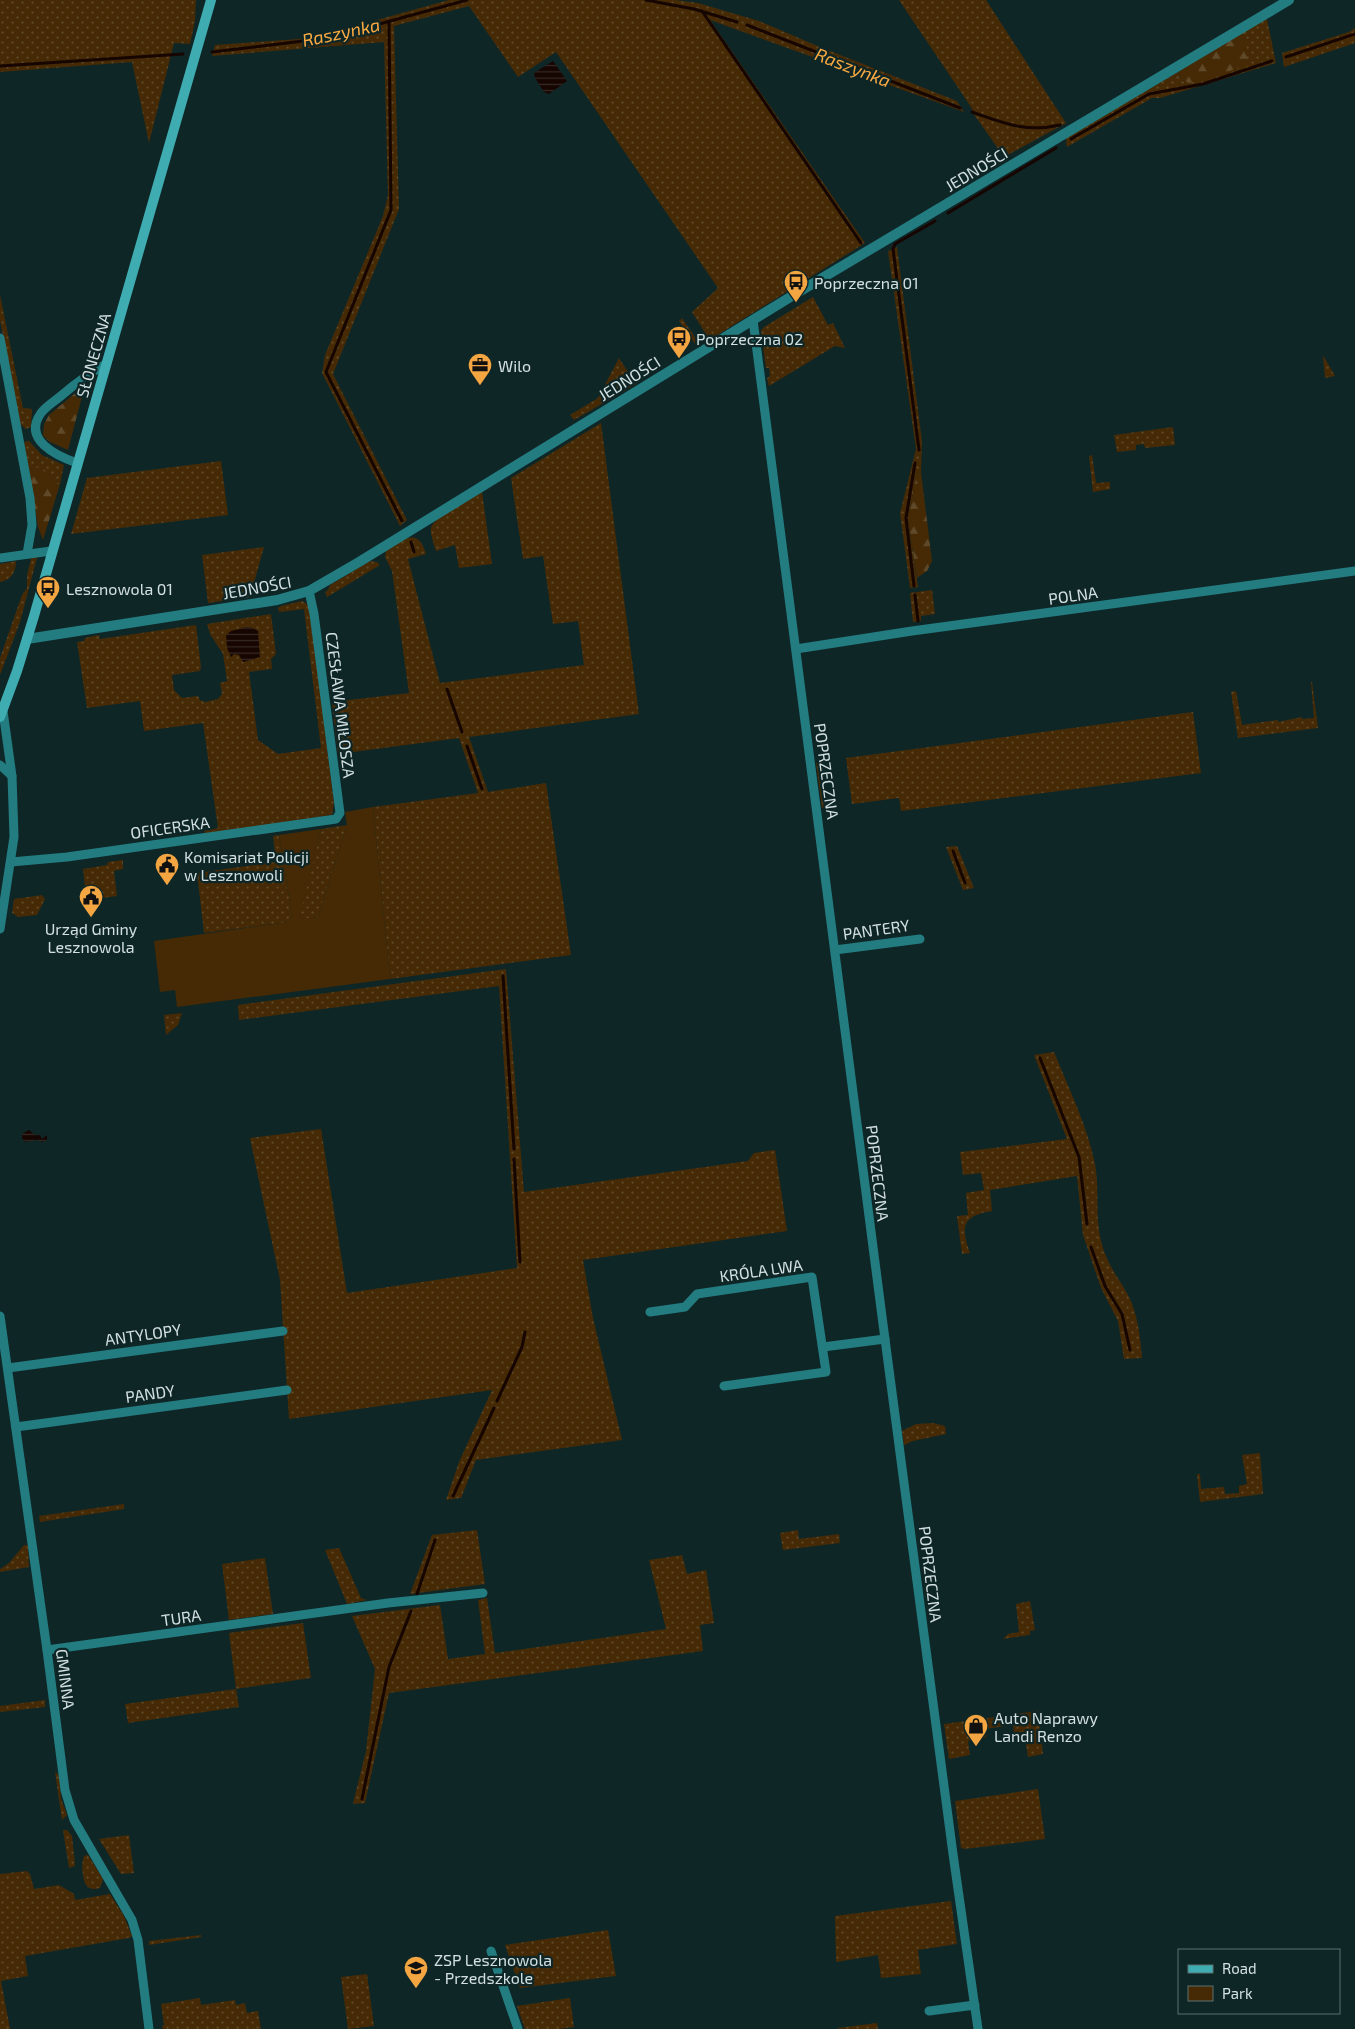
<svg xmlns="http://www.w3.org/2000/svg" width="1355" height="2029" font-family="'Exo 2',sans-serif">
  <defs>
    <pattern id="green-dots" width="8" height="8" patternUnits="userSpaceOnUse" patternTransform="scale(1.25)"><rect width="8" height="8" fill="#452a05"/><path d="M2 2h.1M6 6h.1" fill="none" stroke="#5f4929" stroke-width="1.8" stroke-linecap="round"/></pattern>
    <pattern id="forest-firs" width="22" height="20" patternUnits="userSpaceOnUse" patternTransform="scale(1.25)"><rect width="22" height="20" fill="#452a05"/><path d="M5 1l3.5 6h-7zM16 11l3.5 6h-7z" fill="#5f4929"/></pattern>
    <pattern id="water-rules" width="6" height="5" patternUnits="userSpaceOnUse" patternTransform="scale(1.25)"><rect width="6" height="5" fill="#160500"/><path d="M0 2.5h6" fill="none" stroke="#372925"/></pattern>
  </defs>
  <rect width="100%" height="100%" fill="#0f2627"/>
  <g fill="url(#green-dots)">
    <path d="M0,0H196L195,21L190,44L174,43L149,143L132,62L0,72Z"/>
    <path d="M449,0H676L698,3L759,21L820,47L957,101L964,112L710,20L865,243L711,339L707,336L692,312L718,288L556,52L518,77L469,6L394,26L399,209L333,374L407,520L400,526L322,373L325,355L383,216L388,195L384,42L212,56L215,45L312,38Z"/>
    <path d="M899,0H986L1066,123L1004,157L975,116L971,107Z"/>
    <path d="M1267,19L1276,63L1160,98H1152L1067,147L1066,139L1070,134L1178,72L1183,79L1246,30Z"/>
    <path d="M1355,28V43L1284,67L1282,53L1349,32Z"/>
    <path d="M897,247L922,441L921,472L917,473L908,519L918,587L910,588L900,513L916,449L888,251Z"/>
    <path d="M0,295L23,408L32,409L31,427L26,429L20,424L0,320Z"/>
    <path d="M813,297L828,325L833,323L845,348L835,346L769,386L767,378L770,376L769,368H766L761,331L764,327Z"/>
    <path d="M682,318L697,340V347L679,321Z"/>
    <path d="M1323,355L1335,376L1325,378Z"/>
    <path d="M619,358L636,384L574,420L570,415L598,398Z"/>
    <path d="M601,423L639,714L469,737L488,792L546,783L571,955L390,979L373,807L478,793L459,738L338,754L332,702L409,693L392,571L385,557L386,550C403,540 418,526 426,554L408,559L440,683L584,665L578,621L553,624L543,556L523,559L511,478Z"/>
    <path d="M1173,427L1175,445L1145,448L1144,444L1136,445V450L1117,452L1114,435Z"/>
    <path d="M26,441H29L42,455L64,465L60,484C44,477 50,465 29,470L24,443Z"/>
    <path d="M1092,455L1096,483L1110,482V489L1093,492L1089,456Z"/>
    <path d="M221,461L228,515L71,534L87,478Z"/>
    <path d="M482,492L492,564L459,568L455,545L436,551C434,544 430,535 431,528C433,517 472,498 482,492Z"/>
    <path d="M264,547L250,597L208,603L202,555Z"/>
    <path d="M35,556L37,558L20,622L0,675V658L22,595L27,588V575L31,559Z"/>
    <path d="M16,561C16,572 11,580 0,582V564Z"/>
    <path d="M370,561L377,562L380,565L327,597L325,592L328,590L330,585Z"/>
    <path d="M932,590L935,614L921,616V621L913,622L910,593Z"/>
    <path d="M302,601L307,604L310,611L334,803L332,815L205,834L204,831L218,828L203,723L144,731L140,701L87,708L77,642L84,641L85,638L99,635L100,639L196,625L201,667L200,671L172,675L174,690L182,698L198,696L200,700L205,702L218,699L222,694L220,683L227,681L223,654L210,634L207,624L271,614L276,654L271,659L272,669L249,672L258,740L278,754L321,748L304,609L279,612L278,608L281,606Z"/>
    <path d="M1311,682H1312L1318,728L1238,738L1231,692L1236,691L1242,725L1278,720V722L1302,717V719L1314,718Z"/>
    <path d="M1193,712L1201,773L901,811L899,798L852,804L846,758Z"/>
    <path d="M819,762L825,808H822L816,763Z"/>
    <path d="M347,825L318,917L298,920L321,829Z"/>
    <path d="M279,835L292,916L288,922L204,933L197,873L276,862L273,836Z"/>
    <path d="M957,846L974,888L963,890L946,847Z"/>
    <path d="M123,860V869L114,871L117,896L89,900L86,898L83,869L107,865L108,862Z"/>
    <path d="M42,895L45,899L37,915L18,917L12,913L14,899Z"/>
    <path d="M506,969L524,1192L748,1161L754,1153L775,1150L787,1231L583,1260L593,1318L622,1440L476,1460L461,1498L446,1500L459,1462L492,1390L289,1419L280,1280L250,1138L321,1129L347,1293L517,1268L499,986L239,1020L238,1005Z"/>
    <path d="M182,1013L178,1025L166,1035L164,1015Z"/>
    <path d="M1054,1052C1069,1089 1087,1125 1095,1164C1100,1192 1094,1220 1103,1248C1108,1265 1119,1279 1128,1295C1138,1314 1140,1337 1142,1358L1124,1359L1118,1321L1101,1288L1083,1235L1077,1176L990,1190L992,1211C963,1216 960,1225 970,1253L962,1254L957,1216L968,1215L966,1193L984,1190L981,1173L963,1175L960,1152L1067,1139L1034,1055Z"/>
    <path d="M933,1423L945,1426L946,1434L913,1441L904,1445L902,1431L916,1424Z"/>
    <path d="M1260,1453L1263,1494L1200,1502L1197,1474H1200L1201,1489L1224,1487L1225,1494L1239,1493V1486L1247,1484L1242,1455Z"/>
    <path d="M124,1504V1509L40,1522L39,1516Z"/>
    <path d="M477,1530L485,1584L410,1594L432,1535Z"/>
    <path d="M798,1530L799,1539L839,1534L840,1543L783,1550L780,1533Z"/>
    <path d="M24,1545H27L28,1547L29,1567L0,1572V1569L9,1563Z"/>
    <path d="M339,1548L361,1598L367,1600L347,1604L325,1550Z"/>
    <path d="M682,1555L687,1574L706,1570L714,1623L700,1625L703,1651L389,1693L365,1803L353,1804L366,1751L375,1669L352,1616L440,1605L448,1659L485,1654L478,1600L487,1598L495,1653L666,1629L649,1560Z"/>
    <path d="M265,1558L273,1614L229,1620L222,1564Z"/>
    <path d="M1030,1601L1035,1630L1030,1631V1635L1003,1639L1008,1634L1019,1632L1016,1604Z"/>
    <path d="M303,1623L311,1678L236,1689L239,1707L128,1723L125,1704L236,1689L229,1633Z"/>
    <path d="M45,1700V1707L0,1712V1706Z"/>
    <path d="M1038,1711L1043,1754L1028,1757L1024,1732L1014,1733L1013,1725L985,1729L986,1737L968,1741L970,1755L949,1759L944,1724Z"/>
    <path d="M55,1772L59,1775L61,1799L67,1815L62,1820Z"/>
    <path d="M1038,1789L1045,1839L965,1849L961,1848L955,1801Z"/>
    <path d="M63,1830H67L72,1836L75,1864V1866L69,1868Z"/>
    <path d="M129,1835L134,1873L121,1874L99,1839Z"/>
    <path d="M88,1855L103,1879L100,1888C96,1889 92,1890 88,1887C82,1883 81,1862 84,1856Z"/>
    <path d="M27,1871L30,1874L34,1889L59,1885L74,1894L75,1900L110,1894L124,1916L132,1936L129,1938L25,1956L28,1976L1,1981L10,2029H0V1874Z"/>
    <path d="M951,1901L957,1944L918,1950L921,1974L881,1978L878,1955L836,1962L835,1916Z"/>
    <path d="M608,1930L616,1976L520,1988L505,1945Z"/>
    <path d="M201,1935V1937L149,1945V1941Z"/>
    <path d="M367,1974L374,2026L348,2029L341,1977Z"/>
    <path d="M200,1998L201,2005L235,2000L236,2005L245,2003L247,2013L258,2011L261,2029H163L162,2026L164,2025L161,2004Z"/>
    <path d="M570,1998L574,2027L559,2029H525L517,2006Z"/>
    <path d="M877,2023L878,2029H838V2028Z"/>
  </g>
  <g fill="url(#forest-firs)">
    <path d="M1246,30L1247,64L1210,79L1188,83L1183,79L1178,72Z"/>
    <path d="M85,385L68,450L50,442L43,436L44,424L49,415Z"/>
    <path d="M40,467C49,471 51,480 60,484L43,540L38,527L29,470Z"/>
    <path d="M921,472L932,561L927,571L917,578L908,519L917,473Z"/>
  </g>
  <path fill="#452a05" d="M373,807L390,979L177,1007L175,990L160,992L154,941L288,922L292,916L279,835L321,829L299,919L318,917L347,825L345,812Z"/>
  <g fill="url(#water-rules)">
    <path d="M553,61L567,81L549,94L544,92L535,78L534,73Z"/>
    <path d="M247,627L253,628L258,631L260,657L243,662L239,655L234,654L231,657L227,648L226,635L231,631Z"/>
    <path d="M29,1130L35,1135H40L42,1139L47,1135V1140L42,1142L37,1140L25,1142L22,1138V1134Z"/>
  </g>
  <g fill="none" stroke-linecap="round" stroke-linejoin="round">
    <g stroke="#160500" stroke-width="3">
      <path d="M646,0L694,9L737,22"/>
      <path d="M702,11L861,243"/>
      <path d="M389,22L391,210L326,372L402,521"/>
      <path d="M747,25L960,108"/>
      <path d="M212,52L328,38L467,0"/>
      <path d="M1286,57L1355,34"/>
      <path d="M0,66L183,54"/>
      <path d="M972,112C1004,123 1026,133 1060,125"/>
      <path d="M1071,139L1149,94L1203,84L1272,61"/>
      <path d="M948,213L1056,148"/>
      <path d="M919,450L893,249L895,244L935,221"/>
      <path d="M411,542L414,552"/>
      <path d="M914,586L906,518L915,463"/>
      <path d="M915,595L918,621"/>
      <path d="M447,689L462,732"/>
      <path d="M467,746L482,789"/>
      <path d="M953,851L965,883"/>
      <path d="M503,976L514,1149"/>
      <path d="M1040,1058L1079,1157L1087,1224"/>
      <path d="M514,1159L520,1262"/>
      <path d="M1091,1247L1105,1286L1122,1314L1130,1350"/>
      <path d="M497,1401L522,1347L525,1332"/>
      <path d="M453,1496L494,1408"/>
      <path d="M417,1594L435,1540"/>
      <path d="M362,1799L389,1667L411,1611"/>
    </g>
    <g stroke="#237c80" stroke-width="9">
      <path d="M753,320L883,1324L953,1854L978,2029"/>
      <path d="M0,338L30,498L32,525L27,554"/>
      <path d="M77,463C57,456 22,440 41,413C46,406 55,401 62,395C76,383 90,373 106,364"/>
      <path d="M0,558L51,551"/>
      <path d="M796,649L912,631L1355,571"/>
      <path d="M0,765L12,776"/>
      <path d="M11,862L67,857L336,819L340,813L314,614L309,591"/>
      <path d="M0,929L14,837L12,776L3,711"/>
      <path d="M835,950L920,939"/>
      <path d="M650,1312L685,1307L697,1294L812,1277L826,1372L724,1386"/>
      <path d="M0,1316L47,1650L65,1790L74,1820L132,1920L138,1940L149,2029"/>
      <path d="M823,1347L885,1339"/>
      <path d="M8,1368L283,1331"/>
      <path d="M16,1427L287,1390"/>
      <path d="M47,1650L388,1603L483,1593"/>
      <path d="M491,1951L518,2029"/>
      <path d="M929,2011L975,2005"/>
    </g>
    <path stroke="#237c80" stroke-width="10" d="M27,639L277,600L309,591L359,562L792,296L1289,0"/>
    <path stroke="#3eacb0" stroke-width="10" d="M0,717L17,671L34,616L211,0"/>
  </g>
  <defs>
    <symbol id="bus-pin" viewBox="-11 -11 22 30"><path d="M0 17L-7.5 6A9.5 9.5 0 1 1 7.5 6Z" fill="#f2a541" stroke="#0f2627"/><path d="M-5-6H5V4H4V6H2V4H-2V6H-4V4H-5ZM-3.5-4V0h7V-4ZM-3.5 1.2v1.5H-2V1.2ZM2 1.2v1.5H3.5V1.2Z" fill="#111"/></symbol>
    <symbol id="office-pin" viewBox="-11 -11 22 30"><path d="M0 17L-7.5 6A9.5 9.5 0 1 1 7.5 6Z" fill="#f2a541" stroke="#0f2627"/><path d="M-6-3h4V-5.5h4V-3h4V5H-6ZM-1-4.5V-3h2v-1.5ZM-6 0V1H6V0Z" fill="#111"/></symbol>
    <symbol id="civic-pin" viewBox="-11 -11 22 30"><path d="M0 17L-7.5 6A9.5 9.5 0 1 1 7.5 6Z" fill="#f2a541" stroke="#0f2627"/><path d="M-.6-6.5H3V-4.5H.6V-3L4-1V1h2V6H-6V1h2V-1L-.6-3ZM-1.2 2.5V6h2.4V2.5Z" fill="#111"/></symbol>
    <symbol id="shop-pin" viewBox="-11 -11 22 30"><path d="M0 17L-7.5 6A9.5 9.5 0 1 1 7.5 6Z" fill="#f2a541" stroke="#0f2627"/><path d="M-5-2.5h2.3a2.7 3.5 0 0 1 5.4 0H5L5.5 6h-11ZM-1.5-2.5h3a1.5 2.3 0 0 0-3 0Z" fill="#111"/></symbol>
    <symbol id="school-pin" viewBox="-11 -11 22 30"><path d="M0 17L-7.5 6A9.5 9.5 0 1 1 7.5 6Z" fill="#f2a541" stroke="#0f2627"/><path d="M0-5L7-2L0 1L-7-2ZM-4 1L0 2.5L4 1V4Q0 6-4 4Z" fill="#111"/></symbol>
  </defs>
  <g fill-rule="evenodd">
    <use href="#bus-pin" x="782" y="268" width="28" height="38"/>
    <use href="#bus-pin" x="665" y="324" width="28" height="38"/>
    <use href="#office-pin" x="466" y="351" width="28" height="38"/>
    <use href="#bus-pin" x="34" y="574" width="28" height="38"/>
    <use href="#civic-pin" x="153" y="851" width="28" height="38"/>
    <use href="#civic-pin" x="77" y="883" width="28" height="38"/>
    <use href="#shop-pin" x="962" y="1712" width="28" height="38"/>
    <use href="#school-pin" x="402" y="1954" width="28" height="38"/>
  </g>
  <g text-anchor="middle" dominant-baseline="central" stroke-width="4.5" stroke-linejoin="round" paint-order="stroke">
    <g font-size="16" fill="#d3e0e1" stroke="#0f2627">
      <text transform="translate(976 169) rotate(-31)">JEDNOŚCI</text>
      <text transform="translate(93 355) rotate(-74)">SŁONECZNA</text>
      <text transform="translate(629 378) rotate(-32)">JEDNOŚCI</text>
      <text transform="translate(257 587) rotate(-10)">JEDNOŚCI</text>
      <text transform="translate(1073 595) rotate(-8)">POLNA</text>
      <text transform="translate(341 705) rotate(83)">CZESŁAWA MIŁOSZA</text>
      <text transform="translate(827 771) rotate(82)">POPRZECZNA</text>
      <text transform="translate(170 827) rotate(-8)">OFICERSKA</text>
      <text transform="translate(876 929) rotate(-8)">PANTERY</text>
      <text transform="translate(878 1173) rotate(83)">POPRZECZNA</text>
      <text transform="translate(761 1270) rotate(-8)">KRÓLA LWA</text>
      <text transform="translate(143 1334) rotate(-8)">ANTYLOPY</text>
      <text transform="translate(150 1393) rotate(-8)">PANDY</text>
      <text transform="translate(931 1574) rotate(83)">POPRZECZNA</text>
      <text transform="translate(181 1617) rotate(-8)">TURA</text>
      <text transform="translate(66 1679) rotate(83)">GMINNA</text>
    </g>
    <g font-size="16" fill="#d3e0e1" stroke="#0f2627" text-anchor="start">
      <text x="814" y="282">Poprzeczna 01</text>
      <text x="696" y="338">Poprzeczna 02</text>
      <text x="498" y="365">Wilo</text>
      <text x="66" y="588">Lesznowola 01</text>
      <text x="184" y="856">Komisariat Policji<tspan x="184" dy="18">w Lesznowoli</tspan></text>
      <text x="91" y="928" text-anchor="middle">Urząd Gminy<tspan x="91" dy="18">Lesznowola</tspan></text>
      <text x="994" y="1717">Auto Naprawy<tspan x="994" dy="18">Landi Renzo</tspan></text>
      <text x="434" y="1959">ZSP Lesznowola<tspan x="434" dy="18">- Przedszkole</tspan></text>
    </g>
    <g font-size="18" font-style="italic" fill="#fcab42" stroke="#0f2627">
      <text transform="translate(341 32) rotate(-12)">Raszynka</text>
      <text transform="translate(853 67) rotate(21)">Raszynka</text>
    </g>
  </g>
  <rect x="1178" y="1949" width="162" height="65" fill="#0f2627" stroke="#5d7071"/>
  <rect x="1188" y="1965" width="25" height="8" fill="#3eacb0" stroke="#5d7071"/>
  <text x="1222" y="1974" font-size="15" fill="#d3e0e1">Road</text>
  <rect x="1188" y="1986" width="25" height="15" fill="#452a05" stroke="#5d7071"/>
  <text x="1222" y="1999" font-size="15" fill="#d3e0e1">Park</text>
</svg>
